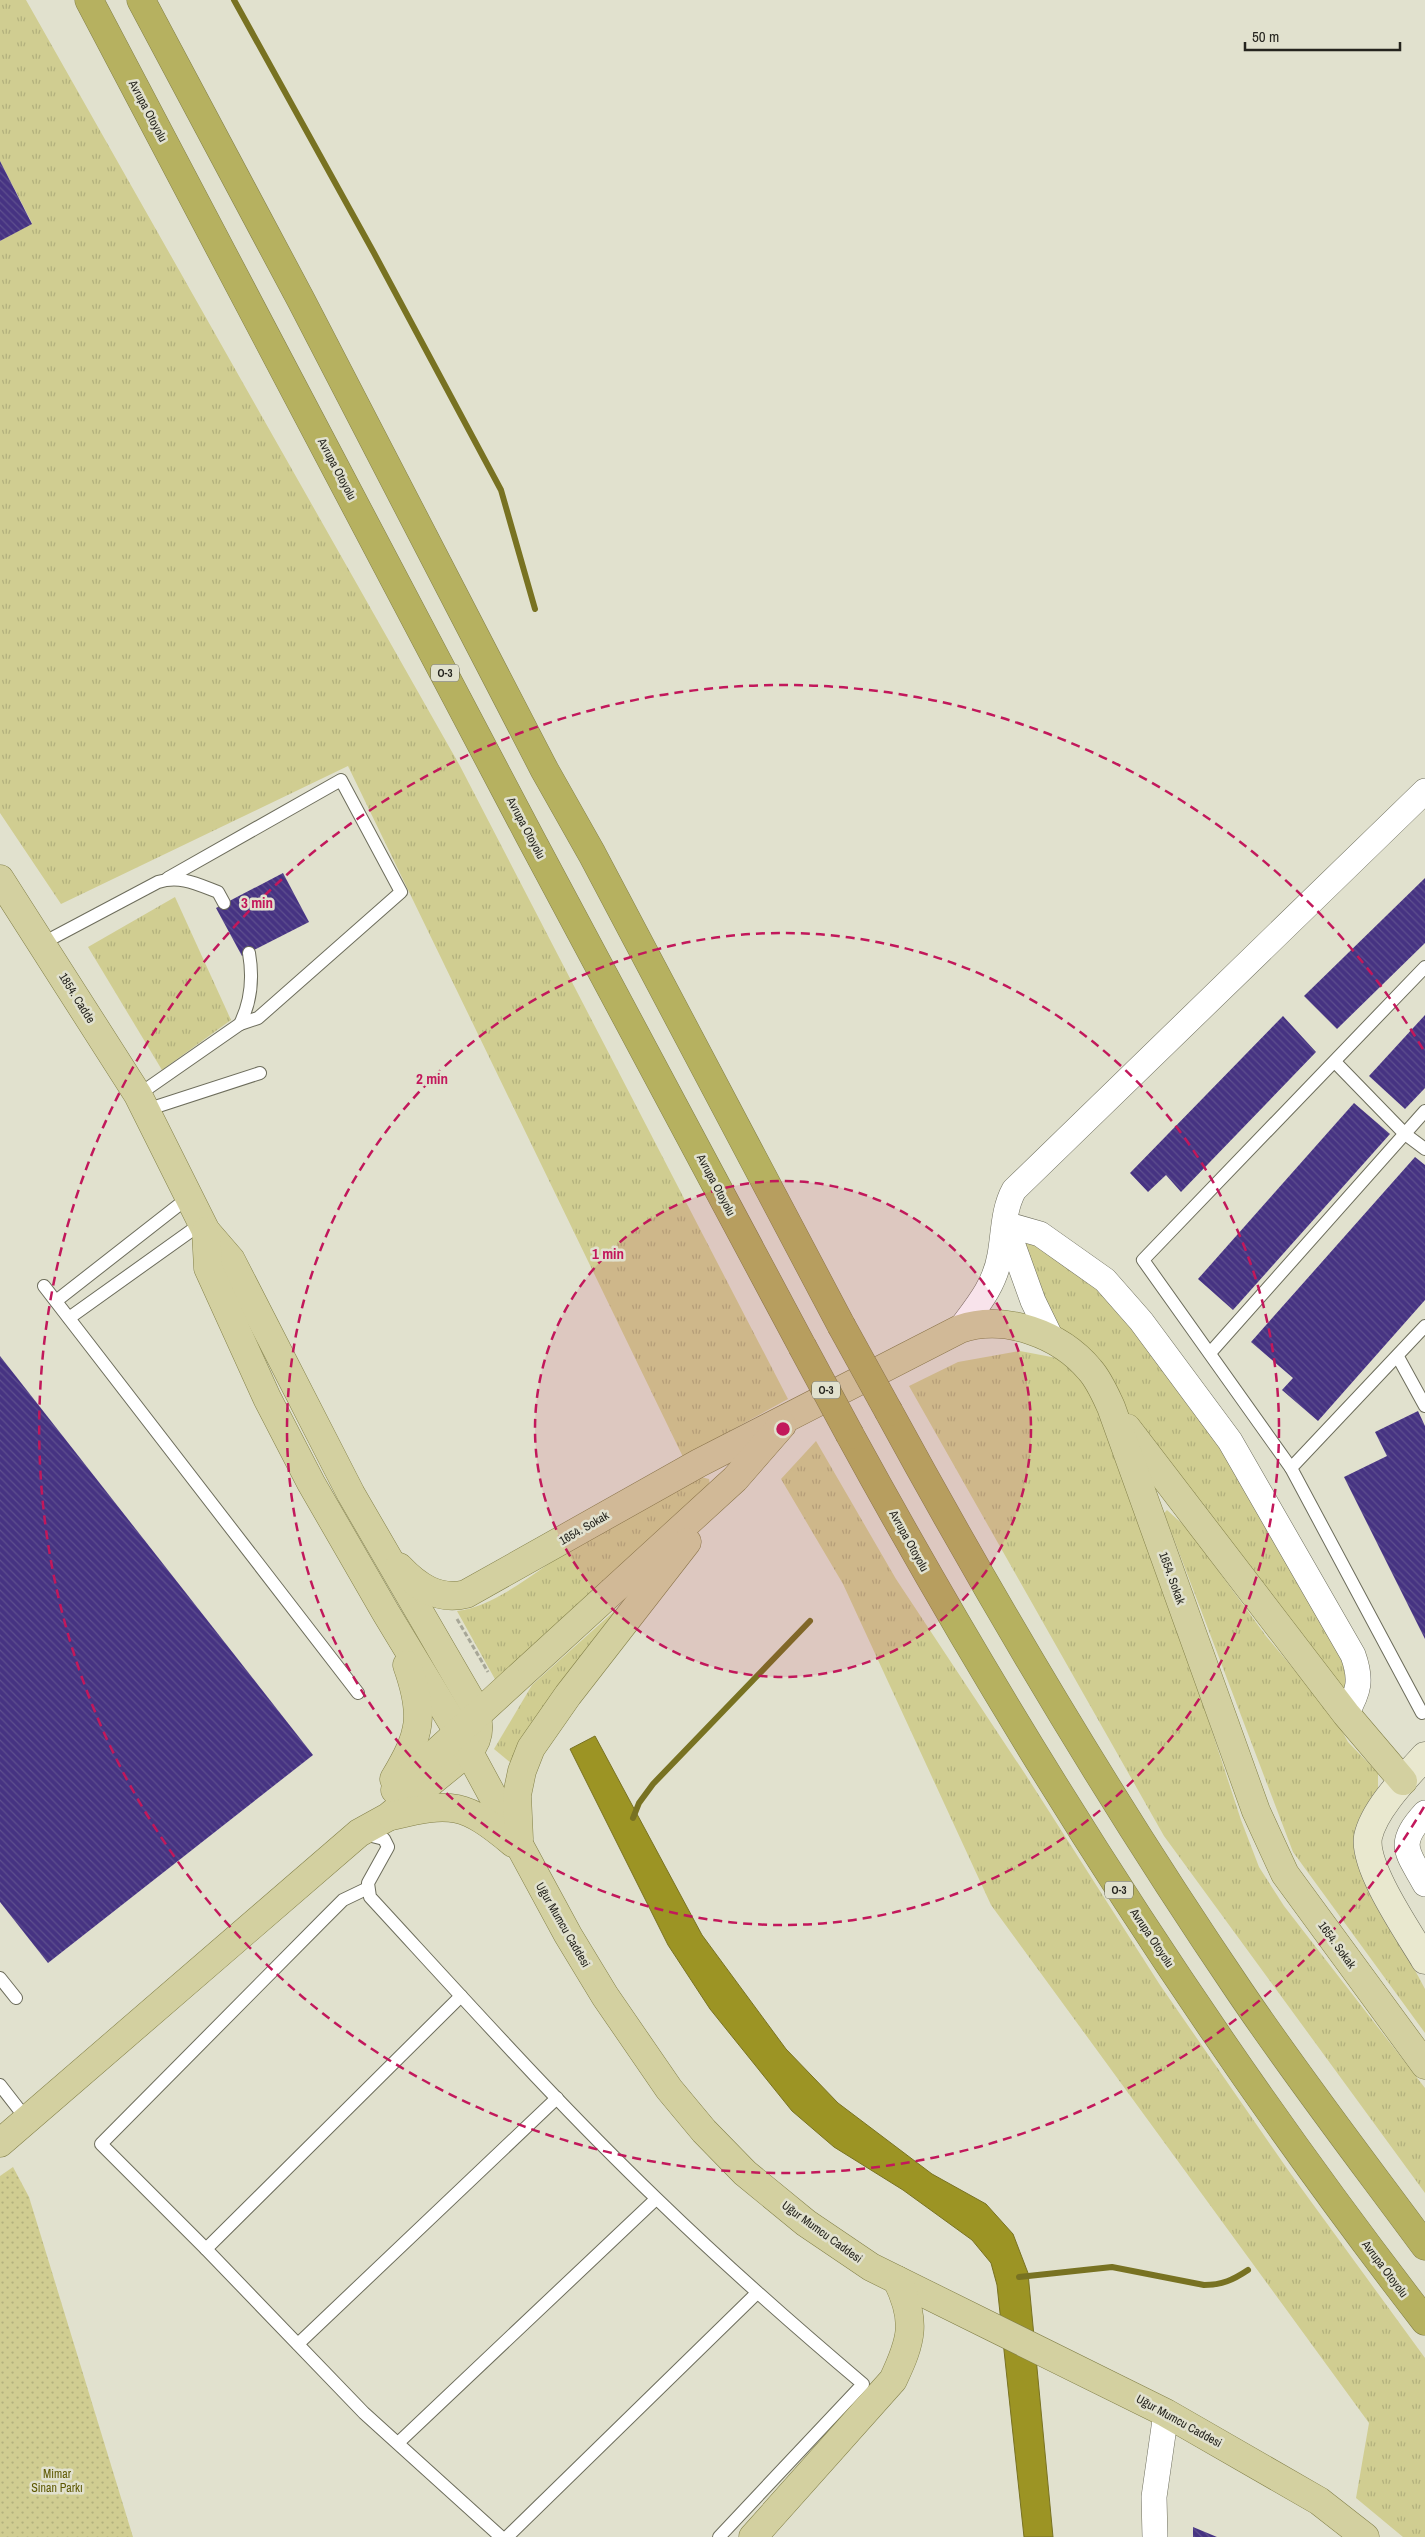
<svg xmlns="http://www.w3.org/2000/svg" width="1425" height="2537" font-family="'Archivo Narrow',sans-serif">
  <defs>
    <pattern id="grass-tufts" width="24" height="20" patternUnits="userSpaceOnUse" patternTransform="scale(1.25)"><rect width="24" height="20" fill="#d0cd91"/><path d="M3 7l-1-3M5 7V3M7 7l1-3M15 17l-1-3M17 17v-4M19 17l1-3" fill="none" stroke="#b2b07d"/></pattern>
    <pattern id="park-dots" width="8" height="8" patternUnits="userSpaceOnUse" patternTransform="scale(1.25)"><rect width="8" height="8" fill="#d0cd91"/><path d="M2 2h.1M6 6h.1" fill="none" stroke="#b2b07d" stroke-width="1.8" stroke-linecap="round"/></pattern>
    <pattern id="building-back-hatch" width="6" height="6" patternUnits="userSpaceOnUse" patternTransform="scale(1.25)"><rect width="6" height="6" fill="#463382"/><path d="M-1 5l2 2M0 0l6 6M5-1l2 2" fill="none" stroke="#5e4f8e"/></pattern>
  </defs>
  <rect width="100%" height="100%" fill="#e1e1ce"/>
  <g fill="url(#grass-tufts)">
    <path d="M0,0H26L460,766L788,1399L683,1457L348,766L61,904L0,813V241L32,223L0,161Z"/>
    <path d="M175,897L231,1020L162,1070L88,947Z"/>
    <path d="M1005,1224L1141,1321L1354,1656L1346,1714L1061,1346Z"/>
    <path d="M1020,1351L1062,1359L1083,1377L1103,1418L1144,1523L1241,1820L1259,1867L1284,1906L1425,2088V2193L1164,1836L909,1386L958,1362Z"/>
    <path d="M816,1441L896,1579L1029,1780L1160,1985L1288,2170L1425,2358V2537H1403L1356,2498L1369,2423L991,1905L843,1584L781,1479Z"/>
    <path d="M701,1477L709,1479L710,1485L496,1681L457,1611C499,1606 543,1565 580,1543C619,1519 661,1499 701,1477Z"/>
    <path d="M1167,1510L1187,1528L1266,1636L1336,1720L1348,1742L1378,1773V1789L1373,1802L1369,1884L1425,1989V2033L1293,1852L1164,1513Z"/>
    <path d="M641,1587L511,1763L494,1749L532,1685Z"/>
  </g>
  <path fill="url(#park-dots)" d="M13,2167L29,2197L133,2537H0V2176Z"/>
  <path fill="#9c9424" stroke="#787222" d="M595,1736L702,1935L786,2049L838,2103L932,2174L986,2204L1013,2234L1028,2273L1053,2537H1024L997,2285L991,2263L972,2240L903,2190L834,2147L792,2111L710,2009L668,1945L570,1749Z"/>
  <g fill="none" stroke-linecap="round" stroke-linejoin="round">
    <g stroke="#787222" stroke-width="6">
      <path d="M234,0L374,253L501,490L535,609"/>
      <path d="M633,1818L639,1803L653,1784L810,1621"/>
      <path d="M1019,2277L1112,2267L1204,2285C1222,2285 1233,2280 1248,2270"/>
    </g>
  </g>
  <g fill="url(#building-back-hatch)">
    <path d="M0,161L32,224L0,241Z"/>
    <path d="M283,873L309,922L242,956L216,908Z"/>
    <path d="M1425,878V943L1337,1029L1304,996Z"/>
    <path d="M1425,1015V1088L1405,1109L1369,1076Z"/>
    <path d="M1283,1016L1316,1052L1181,1192L1166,1175L1148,1192L1130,1173Z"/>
    <path d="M1354,1103L1390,1134L1233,1310L1198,1279Z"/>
    <path d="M1415,1157L1425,1165V1300L1318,1421L1282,1390L1293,1378L1251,1342Z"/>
    <path d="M0,1356L313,1755L48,1963L0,1902Z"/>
    <path d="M1418,1411L1425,1426V1639L1344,1477L1387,1456L1375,1432Z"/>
    <path d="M1193,2527L1217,2537H1193Z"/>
  </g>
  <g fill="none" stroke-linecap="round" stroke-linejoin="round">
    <defs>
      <g id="lane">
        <path d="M168,878L341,780L401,892L258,1018L240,1024"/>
        <path d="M43,943L158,882C180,875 197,884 218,892L224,903"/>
        <path d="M1335,1062L1405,1134L1425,1149"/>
        <path d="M138,1095L240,1024C251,1002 253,976 249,953"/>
        <path d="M146,1110L260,1073"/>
        <path d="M44,1286L358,1693"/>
        <path d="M56,1301L189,1197"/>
        <path d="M69,1318L202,1223"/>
        <path d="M1210,1353L1425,1111"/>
        <path d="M1398,1357L1425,1406"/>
        <path d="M1291,1468L1143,1260L1425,967"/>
        <path d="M1422,1713L1291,1468L1425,1326"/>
        <path d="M364,1834L384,1839L388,1847L368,1883L370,1897C464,1999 557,2103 657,2199C723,2263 792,2324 863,2384L719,2537"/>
        <path d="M368,1888L343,1900L325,1918L101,2144L206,2249L364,2413L501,2537"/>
        <path d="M0,1978L16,1998"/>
        <path d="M0,2085L28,2121"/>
        <path d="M206,2249L461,1996"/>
        <path d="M298,2344L557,2098"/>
        <path d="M398,2443L656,2199"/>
        <path d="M507,2537L757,2293"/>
      </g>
      <g id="street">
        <path d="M1005,1224L1040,1234L1105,1280L1141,1321L1230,1441L1353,1655C1362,1680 1359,1691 1346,1714"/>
        <path d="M1006,1226L1033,1301L1052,1340"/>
        <path d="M960,1329C978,1305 995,1285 1000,1255C1004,1233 1003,1210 1014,1190L1425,791"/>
        <path d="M1425,1813C1396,1845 1407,1851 1425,1884"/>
        <path d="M1155,2537L1154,2497L1166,2413"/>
      </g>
      <path id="secondary" d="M1425,1756C1406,1777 1374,1809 1368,1837C1363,1867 1409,1933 1425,1960"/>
      <g id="primary">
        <path d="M0,879L138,1095L206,1231L231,1260L351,1494L470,1699C480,1718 483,1735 469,1751L388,1817L359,1833L0,2143"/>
        <path d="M206,1231L208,1268L267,1398L311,1483L386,1613L458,1732L568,1935L605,1996L669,2089L704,2131L745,2173L806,2223L871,2267L1166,2413L1319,2501L1365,2537"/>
        <path d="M1127,1428L1346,1714L1403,1781"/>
        <path d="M399,1567C417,1586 438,1601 466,1594L699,1463L960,1329C1005,1314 1060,1334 1090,1370C1099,1380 1105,1394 1111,1407L1256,1811L1285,1874L1425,2065"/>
        <path d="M394,1779C421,1734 425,1716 407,1665"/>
        <path d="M395,1790L735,1479L782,1425"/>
        <path d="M392,1816C452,1801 465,1803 513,1843"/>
        <path d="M519,1839L517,1795L522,1771L531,1748L568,1695L687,1542"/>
        <path d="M753,2537L893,2380C912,2340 917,2321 897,2280"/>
      </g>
      <g id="highway">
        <path d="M89,0L530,837L802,1346"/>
        <path d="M141,0L301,300L544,769L592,854L841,1325"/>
        <path d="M889,1412C997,1610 1113,1805 1240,1992C1299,2079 1363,2162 1425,2246"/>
        <path d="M850,1435C1019,1744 1209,2042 1425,2321"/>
      </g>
    </defs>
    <use href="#lane" stroke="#6d6d5c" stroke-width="14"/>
    <use href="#street" stroke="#6d6d5c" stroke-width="26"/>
    <use href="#secondary" stroke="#6d6d5c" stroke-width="29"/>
    <use href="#primary" stroke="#838049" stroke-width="29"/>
    <use href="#highway" stroke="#838049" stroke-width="29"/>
    <path stroke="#a7a798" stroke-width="3" stroke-dasharray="5 2.5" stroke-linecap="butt" d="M457,1619L488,1672"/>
    <use href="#lane" stroke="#fff" stroke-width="12"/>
    <use href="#street" stroke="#fff" stroke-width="25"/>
    <use href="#secondary" stroke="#e9e8cf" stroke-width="28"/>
    <use href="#primary" stroke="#d3d0a0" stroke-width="28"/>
    <use href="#highway" stroke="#b6b160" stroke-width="28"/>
    <defs>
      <g id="highway-bridge">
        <path d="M841,1325L889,1412"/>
        <path d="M802,1346L850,1435"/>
      </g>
    </defs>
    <use href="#highway-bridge" stroke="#838049" stroke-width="29" stroke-linecap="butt"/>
    <use href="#highway-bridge" stroke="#b6b160" stroke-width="28"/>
  </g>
  <circle cx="783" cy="1429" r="248" fill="#c2185b" fill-opacity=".12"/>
  <g fill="none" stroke="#c2185b" stroke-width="2.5" stroke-dasharray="9 6">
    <circle cx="783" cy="1429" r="248"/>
    <circle cx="783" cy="1429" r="496"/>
    <path d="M1424 1807A744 744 0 1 1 1424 1051"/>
  </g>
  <g text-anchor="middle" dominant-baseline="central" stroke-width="5" stroke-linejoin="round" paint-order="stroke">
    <g fill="#e1e1ce" stroke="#5d5d53" stroke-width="1">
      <rect x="431" y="664.5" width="28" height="17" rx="4"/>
      <rect x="812" y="1381.5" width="28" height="17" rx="4"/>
      <rect x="1105" y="1881.5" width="28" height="17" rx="4"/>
    </g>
    <g font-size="11" font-weight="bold" fill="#25241e">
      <text x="445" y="673">O-3</text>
      <text x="826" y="1390">O-3</text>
      <text x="1119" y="1890">O-3</text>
    </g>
    <g font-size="12" fill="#25241e" stroke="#e1e1ce">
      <text transform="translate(148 111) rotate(62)">Avrupa Otoyolu</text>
      <text transform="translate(337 469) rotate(62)">Avrupa Otoyolu</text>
      <text transform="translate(526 828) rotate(62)">Avrupa Otoyolu</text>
      <text transform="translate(77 998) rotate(58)">1854. Cadde</text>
      <text transform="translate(716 1185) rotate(62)">Avrupa Otoyolu</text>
      <text transform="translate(584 1528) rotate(-30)">1654. Sokak</text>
      <text transform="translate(909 1541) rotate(61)">Avrupa Otoyolu</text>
      <text transform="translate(1172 1578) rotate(70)">1654. Sokak</text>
      <text transform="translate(563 1925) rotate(60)">Uğur Mumcu Caddesi</text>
      <text transform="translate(1152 1938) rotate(56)">Avrupa Otoyolu</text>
      <text transform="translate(1337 1945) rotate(54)">1654. Sokak</text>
      <text transform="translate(822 2232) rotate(36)">Uğur Mumcu Caddesi</text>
      <text transform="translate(1385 2269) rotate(53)">Avrupa Otoyolu</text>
      <text transform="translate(1179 2421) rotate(29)">Uğur Mumcu Caddesi</text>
    </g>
    <g font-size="12" fill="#5d5803" stroke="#e1e1ce">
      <text x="57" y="2474">Mimar<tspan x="57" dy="14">Sinan Parkı</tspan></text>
    </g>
  </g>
  <circle cx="783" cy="1429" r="8" fill="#c2185b" stroke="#e1e1ce" stroke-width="2.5"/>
  <g font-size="15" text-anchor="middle" font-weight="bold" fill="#c2185b" stroke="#e1e1ce" stroke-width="5" stroke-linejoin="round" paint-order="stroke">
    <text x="257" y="908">3 min</text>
    <text x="432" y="1084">2 min</text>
    <text x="608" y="1259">1 min</text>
  </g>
  <path d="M1245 42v8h155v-8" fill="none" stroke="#25241e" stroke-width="2.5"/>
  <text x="1252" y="42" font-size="15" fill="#25241e" stroke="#e1e1ce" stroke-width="4" paint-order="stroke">50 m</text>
</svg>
